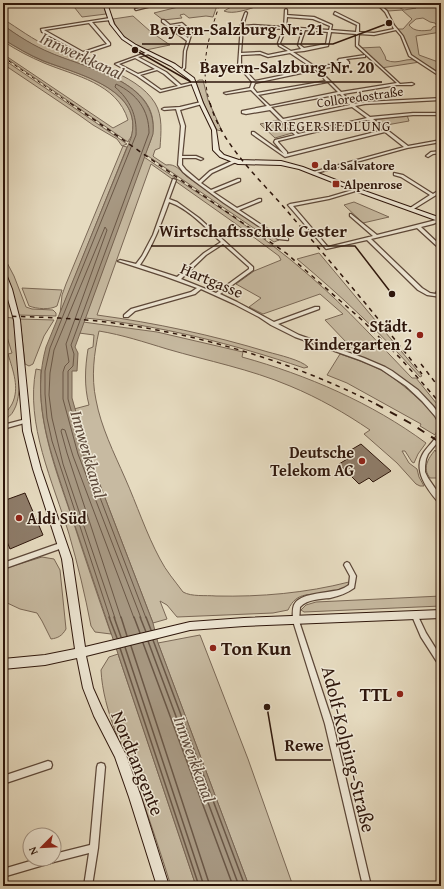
<svg xmlns="http://www.w3.org/2000/svg" width="444" height="889" font-family="'Gentium Book Plus',serif">
  <rect width="100%" height="100%" fill="#e6dbc0"/>
  <filter id="stains"><feTurbulence type="fractalNoise" baseFrequency=".005" numOctaves="4"/><feColorMatrix values="0 0 0 0 .2 0 0 0 0 .09 0 0 0 0 .02 0 0 0 .5 -.17"/></filter>
  <radialGradient id="worn" r=".72"><stop offset=".6" stop-color="#630" stop-opacity="0"/><stop offset="1" stop-color="#630" stop-opacity=".3"/></radialGradient>
  <g fill="#c7baa1" stroke="#7a6856" fill-rule="evenodd">
    <path d="M71,3H103L106,14L82,17Z"/>
    <path d="M194,3H218L213,17L206,16L189,18L184,14L180,15L182,18L163,20L154,13Z"/>
    <path d="M238,3H255L258,6C249,9 233,15 224,11Z"/>
    <path d="M379,3H391L404,10L416,8L407,3H434L441,6V32L416,36L419,55L441,63V74C432,67 415,60 409,52C404,44 403,36 397,29H403L412,19L402,10L388,11ZM423,18L430,22L435,23L437,26L433,27L431,30C423,31 414,32 409,25L416,19Z"/>
    <path d="M133,16L151,32L170,45L146,50C133,44 118,35 113,19Z"/>
    <path d="M3,19C18,28 33,40 50,47C81,61 136,72 155,103C163,116 161,133 160,148L155,150L153,156L154,157L166,165C175,163 181,171 186,176L279,240L274,242L145,154C149,145 153,137 153,127C155,81 83,67 50,53C33,46 18,36 3,25Z"/>
    <path d="M3,39C16,47 29,55 43,61C75,73 141,88 132,134C131,138 129,139 128,142L3,56V54L113,128L128,120C117,83 75,76 44,63C30,57 16,50 3,41Z"/>
    <path d="M380,47L385,56L386,60C399,66 407,55 420,62L381,68L360,48Z"/>
    <path d="M3,59L127,144L122,146L117,139L93,125L79,115L3,64Z"/>
    <path d="M199,80H203L208,100L222,131L217,130L205,107L196,82Z"/>
    <path d="M407,115L409,121L381,126L373,120Z"/>
    <path d="M278,120L292,133L275,138L260,124Z"/>
    <path d="M123,146L127,147L60,314L62,295L66,284Z"/>
    <path d="M144,157C197,193 259,231 311,277C347,308 379,344 412,378H416L441,409V414C412,379 383,364 341,349L346,342L325,320L343,314L320,294L263,314L249,307L261,298L236,284L254,271L281,260L279,256L236,224L151,164L97,315C156,323 212,335 268,352C279,355 301,360 308,367L304,368C233,344 160,325 85,318Z"/>
    <path d="M354,202L389,217L363,223L344,205Z"/>
    <path d="M319,253L422,376L420,377C382,334 341,296 297,259Z"/>
    <path d="M3,255L14,276L26,307L32,309L53,310L56,313V316L18,315C15,295 3,275 3,255Z"/>
    <path d="M22,288L62,290L57,306C50,310 37,309 29,306Z"/>
    <path d="M3,317L13,318C16,340 25,391 14,410C12,415 7,418 3,421C3,414 9,410 12,404C20,388 13,371 8,354L12,353L3,324Z"/>
    <path d="M20,319L54,320L44,336L33,364L29,366L25,364Z"/>
    <path d="M83,322L157,332L243,352L242,357C307,375 372,403 426,443L418,454L414,463L412,462L405,451H402L409,463L417,469L419,477L424,486H420L416,484L397,463L364,434L370,430C345,413 319,398 290,386C250,369 208,361 167,349C144,342 123,335 99,331C94,353 91,377 96,400C101,427 114,453 125,478C137,505 146,533 160,559C166,571 175,581 183,592C192,597 205,595 216,596C261,597 306,593 349,582L347,588C341,590 335,592 329,593C311,596 297,590 288,610L273,613L177,617L167,605L160,601L167,619L153,623L87,451L74,409L89,405C84,386 85,368 88,349L93,347L94,335L79,333Z"/>
    <path d="M340,354C354,359 368,363 381,370C393,376 436,411 438,423C438,427 437,431 435,435L420,426L421,424L347,383L327,375Z"/>
    <path d="M36,369L41,370C37,421 55,468 71,515C84,555 97,594 111,634L95,632L91,626C85,595 78,565 69,534C53,482 25,424 36,369Z"/>
    <path d="M435,450L441,460V478H430C422,468 428,459 435,450Z"/>
    <path d="M42,557L54,559L60,570L66,629C62,636 58,638 51,639L42,621L37,613L20,609L3,601V569Z"/>
    <path d="M441,596V606L304,612L301,610L306,605L316,602Z"/>
    <path d="M200,635L248,759L293,886H249L158,643Z"/>
    <path d="M118,654L196,886H171C161,854 150,821 139,790C124,751 103,711 101,670L109,657Z"/>
  </g>
  <path fill="#a79882" stroke="#776452" d="M3,25C18,36 34,46 51,53C88,69 158,81 153,134L75,347L78,353L77,371H72V398L87,451L153,623L158,643L249,886H196L64,493C48,445 32,397 46,347L131,138C145,89 77,74 44,61C29,55 16,47 3,39Z"/>
  <g fill="none" stroke-linecap="round" stroke-linejoin="round">
    <g stroke="#6a5746" stroke-width="1">
      <path d="M110,618L52,441L47,418L45,394V371L50,348L136,135C137,115 130,100 115,87L116,84C137,94 149,110 149,133L71,345L74,354L73,366L68,371V399L83,453L146,618"/>
      <path d="M115,618L63,464L52,418L49,395L50,373L54,350L105,227L107,230L66,344L69,362L65,366L63,372V399L78,454L141,618"/>
      <path d="M121,618L67,453L61,431L62,429L65,430L73,456L134,618"/>
    </g>
    <g stroke="#6a5746" stroke-width="1.5">
      <path d="M109,617L117,638"/>
      <path d="M114,617L121,637"/>
      <path d="M121,617L127,636"/>
      <path d="M134,617L140,633"/>
      <path d="M140,617L146,632"/>
      <path d="M146,617L151,630"/>
      <path d="M153,640L245,886"/>
      <path d="M148,641L239,886"/>
      <path d="M143,643L233,886"/>
      <path d="M131,646L210,886"/>
      <path d="M125,647L204,886"/>
      <path d="M120,648L199,886"/>
    </g>
  </g>
  <g fill="#8e7c69" stroke="#2e160b">
    <path d="M361,444L391,471L373,482L369,478L359,484L339,464L349,458L344,454Z"/>
    <path d="M25,493L43,535L10,549L3,532V501Z"/>
  </g>
  <g fill="none" stroke-linecap="round" stroke-linejoin="round">
    <defs>
      <g id="street">
        <path d="M147,3H149L152,6L136,10L135,9L149,6Z"/>
        <path d="M376,3H378L387,11L394,25L403,36L411,55L441,75V77L409,56L401,36L396,30L374,35L359,34L358,45L400,84L412,83L414,84L412,85H397L343,94L353,104L365,102L441,98V100L365,104L355,106L370,117L413,113H441V115H413L373,119L408,146L441,140V142L407,148L313,174V172L404,147L385,132L285,157L252,134V132H254L284,154L274,142L275,140L295,135L270,110L246,114L242,113V111L267,106L251,90L226,94L224,93L250,88L252,82L238,66L241,24L245,13L246,12L247,13L243,26L254,25L284,27L285,10L286,9L287,10V15L314,17L332,25L331,30L356,32L357,25L334,14L335,12L359,24V32L374,33L394,29L385,12ZM287,17L313,19L330,26L329,30L286,27ZM254,27L283,29L278,43L279,46L288,51L268,55L260,52L241,53L243,28ZM286,29L302,30L298,45L301,49L291,51L281,45L280,43ZM305,30L328,32L326,44L304,48L300,45ZM331,32L356,34V46L397,83L341,92L318,69L349,64V62L346,59L364,57H365V55L339,59L338,60L341,63L316,67L293,52L304,51L328,46ZM290,53L314,69L287,74L278,66L269,69L271,70H279L284,75L255,81L241,66V55L260,54L268,57ZM316,70L326,81L257,93L253,88L255,83ZM328,82L338,92L270,106L258,95ZM340,94L350,105L283,119L271,107ZM352,107L367,118L298,134L284,121ZM365,120H369L383,130L287,154V152L278,142V141Z"/>
        <path d="M435,3H438L441,5V7Z"/>
        <path d="M110,18L111,20L92,22L110,43V45L83,54L42,32L41,29ZM89,23L107,44L83,52L44,30Z"/>
        <path d="M162,20H164L170,25L182,23L192,32L186,51L185,68L182,71L179,70L183,68L184,51L187,41L162,22ZM180,25L190,32L188,38L172,26Z"/>
        <path d="M148,52L149,53V54L138,57L166,72L181,85L194,82L196,83L160,92L137,76L115,64ZM135,58L155,69L138,74L119,64ZM157,70L164,74L178,86L161,90L140,75Z"/>
        <path d="M201,102H202V104L180,110L185,126L182,156H196L203,159L201,160L196,158H182V165L186,170L199,181L210,171L234,160H236V162L212,173L201,183L211,190L238,179H240V181L213,192L237,208L259,199H261V201L239,210L280,237L288,238V240L278,239L224,203L193,180L183,172L178,165L181,126L176,109L164,110L162,109L164,108L180,107Z"/>
        <path d="M441,151V153L433,154L428,157L426,156L431,152Z"/>
        <path d="M394,173L403,175L433,194L441,189V192L412,210H410V208L430,195L401,177L394,175Z"/>
        <path d="M173,179L176,180L169,199L177,202L199,218L253,267V270L220,294L237,302L274,322L315,307H319V309L278,324L299,335L364,358L385,367L392,371L418,390L433,406L441,417V424L439,423L435,416L422,401L406,386L381,369L360,360L295,337L271,325L259,317L234,304L201,289L195,294L135,311L128,317H124V315L131,309L191,292L197,288L164,276L118,261L120,260L136,264L142,256L153,235ZM169,202C189,209 205,227 221,242L204,253L177,277L140,265C153,246 161,224 169,202ZM223,244L249,267V269L216,293L181,279L206,255Z"/>
        <path d="M356,189L359,190L329,199L293,206L328,247L373,236L350,216V214H351L377,235L440,219V221L433,224L421,227L441,246V249H440L417,228L371,239L422,288L430,293L436,294V293L439,288H441V297L427,295L418,290L367,240L326,249L288,205L290,204L329,197Z"/>
        <path d="M26,419L28,420L29,421L28,422L3,429V425Z"/>
        <path d="M441,431V438L428,454L426,459L425,466V472L428,478L441,497V503H439C427,489 412,470 424,452C429,445 435,440 439,432Z"/>
        <path d="M63,542L65,543L66,545L65,547L3,569V563Z"/>
        <path d="M347,562L349,563L356,576L354,588C347,593 339,596 330,598C320,599 308,599 300,607L299,621L333,724L371,886H363L325,724L293,621C293,616 292,610 294,605C299,593 327,593 339,590L344,588L349,585L350,576L344,565L345,563Z"/>
        <path d="M415,613L417,614L426,633L441,657V666L439,665L421,637L412,616L413,614Z"/>
        <path d="M48,761L51,762L52,765L51,768L3,784V776Z"/>
        <path d="M101,763L104,764L105,767L98,848L92,886H84L89,853L54,862L3,877V869L37,859H54V854L90,845L97,767L98,764Z"/>
      </g>
      <g id="secondary">
        <path d="M103,3H107L114,24L124,37L136,45L175,64L194,78L203,103L216,130L219,150L224,155L239,160L281,161L303,167L359,189L441,218V222L355,191L299,169L281,165L238,164L220,157L213,150L212,130L199,103L190,80L171,66L134,47L122,39L110,24Z"/>
        <path d="M3,272L6,274L12,289L20,320L31,431L41,469L72,559L85,647L190,622L244,618L441,610V618L244,626L190,630L86,656L93,688L102,708L126,755L141,797L169,886H157L129,797L115,757L94,716L83,688L77,658L45,665L3,669V659L45,655L75,649L62,559L33,469L23,431L14,320L3,282Z"/>
      </g>
    </defs>
    <use href="#street" stroke="#5c4738" stroke-width="2.5"/>
    <use href="#secondary" stroke="#2e160b" stroke-width="2"/>
    <use href="#street" fill="#efe8d6" fill-rule="evenodd"/>
    <use href="#secondary" fill="#efe8d6" fill-rule="evenodd"/>
    <g stroke="#2e160b" stroke-width="1" stroke-dasharray="3.5 3.5" stroke-linecap="butt">
      <path d="M3,57L71,104"/>
      <path d="M210,104C199,65 208,40 220,3"/>
    </g>
    <g stroke="#2e160b" stroke-width="1.5" stroke-dasharray="4.5 4.5" stroke-linecap="butt">
      <path d="M70,103L286,253L362,320L401,359L441,404"/>
      <path d="M210,103C222,146 260,179 288,212C333,265 379,318 422,374"/>
      <path d="M3,316C37,317 72,318 106,322C201,334 293,362 378,405"/>
      <path d="M421,364L441,390"/>
    </g>
    <path stroke="#2e160b" stroke-width="2" stroke-dasharray="8 8" stroke-linecap="butt" d="M376,404L410,423L441,443"/>
  </g>
  <g fill="#8f2418" stroke="#efe8d6" stroke-width="1.5">
    <circle cx="315" cy="165" r="4"/>
    <rect x="332" y="180" width="8" height="8" rx="2"/>
    <circle cx="420" cy="335" r="4"/>
    <circle cx="362" cy="461" r="4"/>
    <circle cx="19" cy="518" r="4"/>
    <circle cx="213" cy="648" r="4"/>
    <circle cx="400" cy="694" r="4"/>
  </g>
  <g text-anchor="middle" dominant-baseline="central" stroke-width="3" stroke-linejoin="round" paint-order="stroke">
    <g font-size="13" fill="#2e160b" stroke="#efe8d6">
      <text transform="translate(360 97) rotate(-8)">Colloredostraße</text>
    </g>
    <g font-size="13" font-weight="bold" fill="#2e160b" stroke="#efe8d6" text-anchor="start">
      <text x="323" y="165">da Salvatore</text>
      <text x="344" y="184">Alpenrose</text>
    </g>
    <g font-size="14" letter-spacing="1" fill="#2e160b" stroke="#efe8d6">
      <text x="328" y="126">KRIEGERSIEDLUNG</text>
    </g>
    <g font-size="16" fill="#2e160b" stroke="#efe8d6">
      <text transform="translate(212 280) rotate(23)">Hartgasse</text>
    </g>
    <g font-size="16" font-weight="bold" fill="#2e160b" stroke="#efe8d6" text-anchor="end">
      <text x="412" y="326">Städt.<tspan x="412" dy="18">Kindergarten 2</tspan></text>
      <text x="354" y="452">Deutsche<tspan x="354" dy="18">Telekom AG</tspan></text>
      <text x="27" y="518" text-anchor="start">Aldi Süd</text>
    </g>
    <g font-size="17" font-style="italic" fill="#5e4a3b" stroke="#efe8d6">
      <text transform="translate(82 55) rotate(25)">Innwerkkanal</text>
      <text transform="translate(89 454) rotate(74)">Innwerkkanal</text>
      <text transform="translate(195 759) rotate(70)">Innwerkkanal</text>
    </g>
    <g font-size="19" font-weight="bold" fill="#2e160b" stroke="#efe8d6" text-anchor="start">
      <text x="221" y="648">Ton Kun</text>
      <text x="392" y="694" text-anchor="end">TTL</text>
    </g>
    <g font-size="19" fill="#2e160b" stroke="#efe8d6">
      <text transform="translate(349 749) rotate(76)">Adolf-Kolping-Straße</text>
      <text transform="translate(138 763) rotate(68)">Nordtangente</text>
    </g>
  </g>
  <path fill="none" stroke="#2e160b" stroke-width="1.5" d="M389 23L333 44H142M135 50L191 82H382M392 294L355 246H151M267 707L276 760H331"/>
  <g fill="#2e160b" stroke="#efe8d6" stroke-width="1.5">
    <circle cx="389" cy="23" r="4"/>
    <circle cx="135" cy="50" r="4"/>
    <circle cx="392" cy="294" r="4"/>
    <circle cx="267" cy="707" r="4"/>
  </g>
  <g font-size="17" text-anchor="middle" font-weight="bold" fill="#2e160b" stroke="#efe8d6" stroke-width="3" stroke-linejoin="round" paint-order="stroke">
    <text x="237" y="35">Bayern-Salzburg Nr. 21</text>
    <text x="287" y="73">Bayern-Salzburg Nr. 20</text>
    <text x="253" y="237">Wirtschaftsschule Gester</text>
    <text x="304" y="751">Rewe</text>
  </g>
  <rect width="444" height="889" fill="none" stroke="#e6dbc0" stroke-width="16"/>
  <rect x="4" y="4" width="436" height="881" fill="none" stroke="#2e160b" stroke-width="2"/>
  <rect x="8" y="8" width="428" height="873" fill="none" stroke="#2e160b"/>
  <g transform="translate(42 847) rotate(246)"><circle r="19" fill="#efe8d6" stroke="#a29485"/>
  <path d="M0-3L7 15L0 10L-7 15Z" fill="#8f2418"/>
  <text y="-6" font-size="11" font-weight="bold" text-anchor="middle" fill="#2e160b">N</text>
  </g>
  <rect width="100%" height="100%" filter="url(#stains)"/>
  <rect width="100%" height="100%" fill="url(#worn)"/>
</svg>
